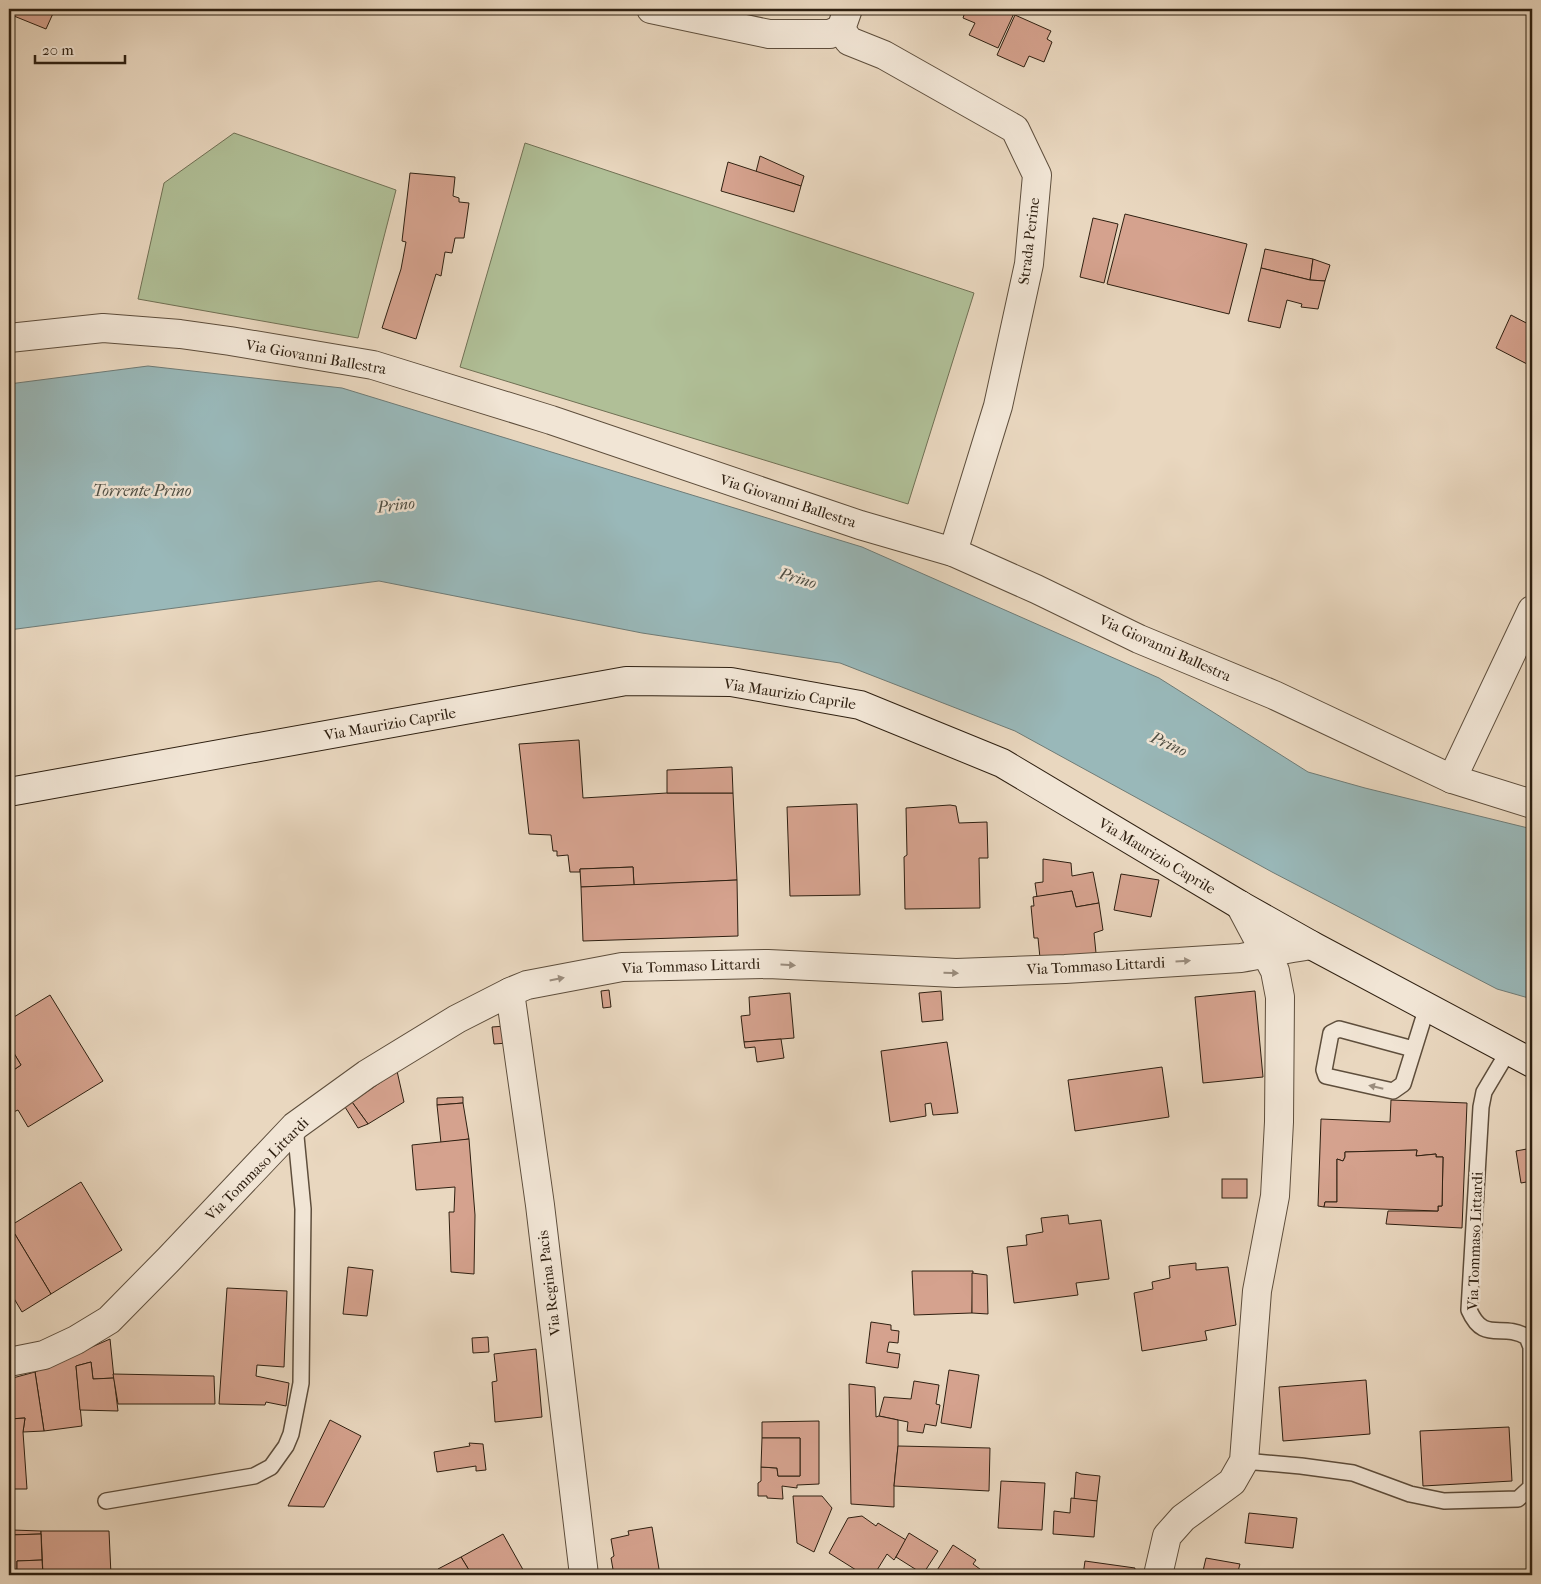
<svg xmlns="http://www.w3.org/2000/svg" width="1541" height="1584" font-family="'IM FELL French Canon',serif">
  <rect width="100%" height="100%" fill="#e9d7bf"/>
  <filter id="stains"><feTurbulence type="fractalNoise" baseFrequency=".004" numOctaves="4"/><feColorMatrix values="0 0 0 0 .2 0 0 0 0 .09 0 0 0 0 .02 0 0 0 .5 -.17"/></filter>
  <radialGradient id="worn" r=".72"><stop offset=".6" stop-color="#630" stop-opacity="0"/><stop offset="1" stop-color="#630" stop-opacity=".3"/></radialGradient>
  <g fill="#b0bf97" stroke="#707054">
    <path d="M234,133L396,190L358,338L138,299L164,183Z"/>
    <path d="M525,143L974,293L908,504L460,367Z"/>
  </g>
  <path fill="#99b8b9" stroke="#6f7b76" d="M148,366L342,388L862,547L1159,678L1308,772L1365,788L1532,829V999L1497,989L1272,872L1015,731L840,663L642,633L379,581L9,630V384Z"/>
  <g fill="#d5a28e" stroke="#2f2011">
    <path d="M9,9L19,11L20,9H55L46,29L9,14Z"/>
    <path d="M966,9H1016L998,48L969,35L975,23L963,18Z"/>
    <path d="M1015,15L1051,31L1047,39L1052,42L1044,62L1029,56L1024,67L997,55Z"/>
    <path d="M760,156L804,176L801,186L756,172Z"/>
    <path d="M728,162L801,186L794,212L721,191Z"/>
    <path d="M410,173L455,177L453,196L459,198V202L469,203L464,238H455L452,253L445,252L441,276L436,274L416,339L382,328L401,269L406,242L402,241Z"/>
    <path d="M1125,214L1247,244L1229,314L1107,284Z"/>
    <path d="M1093,218L1118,224L1104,283L1080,277Z"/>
    <path d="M1265,249L1313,259L1310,280L1261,268Z"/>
    <path d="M1313,259L1330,265L1325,281L1310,280Z"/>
    <path d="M1261,268L1310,280L1325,281L1318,309L1301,307L1302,304L1287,300L1280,328L1248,321Z"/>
    <path d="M1511,315L1532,326V351L1527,364L1496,348Z"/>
    <path d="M579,740L583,798L667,793H733L737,880L634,885L633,867L580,869V872H570L568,855L557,856V851H553L551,835L529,834L519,744Z"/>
    <path d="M732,767L733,793H667V770Z"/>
    <path d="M857,804L860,895L790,896L787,807Z"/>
    <path d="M950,805L956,806L959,823L987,822L988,858H979L980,908L905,909L904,857L907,855L906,808Z"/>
    <path d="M1043,859L1071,863L1072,876L1093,872L1099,903L1076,907L1072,891L1037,897L1035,883L1043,882Z"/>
    <path d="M633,867L634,885L581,887L580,869Z"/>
    <path d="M1121,874L1159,880L1151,917L1114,910Z"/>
    <path d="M737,880L738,936L583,941L581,887Z"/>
    <path d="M1072,891L1076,907L1099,903L1103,930L1094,933L1096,953L1040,958L1038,938H1034L1031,906H1034L1033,897Z"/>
    <path d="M609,990L611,1007L603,1008L601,991Z"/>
    <path d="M941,991L943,1020L922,1022L919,993Z"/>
    <path d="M1255,991L1263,1077L1203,1083L1195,997Z"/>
    <path d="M790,993L794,1038L744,1042L741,1016L750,1015L749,997Z"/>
    <path d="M50,995L103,1081L28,1127L18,1110L9,1114V1073L21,1065L9,1045V1020Z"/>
    <path d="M506,1026L508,1043L494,1044L492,1027Z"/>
    <path d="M781,1039L784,1058L757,1062L755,1047L745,1048L744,1042Z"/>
    <path d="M947,1042L958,1113L933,1115L931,1103L925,1104L926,1116L890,1122L881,1051Z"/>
    <path d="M9,1045L21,1065L9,1073Z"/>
    <path d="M1162,1067L1169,1117L1075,1131L1068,1080Z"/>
    <path d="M397,1071L404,1102L368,1124L352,1102Z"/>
    <path d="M463,1097V1103L437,1105V1098Z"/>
    <path d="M1391,1100L1467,1103L1462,1228L1386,1224L1388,1211H1438V1206H1442L1443,1157H1436V1154L1416,1156L1417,1150L1345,1152V1157L1343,1161L1337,1159V1202H1325L1324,1207L1318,1206L1321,1119L1390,1122Z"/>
    <path d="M352,1102L368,1124L358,1128L345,1107Z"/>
    <path d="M463,1103L469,1139L441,1143L437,1105Z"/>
    <path d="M469,1139L475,1215L474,1274L451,1272L449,1212H454L455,1187L416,1190L412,1145Z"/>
    <path d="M1532,1148V1181L1521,1183L1516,1151Z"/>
    <path d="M1417,1150L1416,1156L1436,1154V1157H1443L1442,1206H1438V1211L1324,1207L1325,1202H1337V1159L1343,1161L1345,1157V1152Z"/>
    <rect x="1222" y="1179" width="25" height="19"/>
    <path d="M81,1182L122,1250L51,1294L10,1226Z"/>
    <path d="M1068,1215L1069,1224L1101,1220L1109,1279L1076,1283L1078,1295L1014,1303L1007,1247L1027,1245L1026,1235L1043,1232L1041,1218Z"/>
    <path d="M10,1226L51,1294L22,1312L9,1290Z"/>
    <path d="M1529,1246H1532V1273Z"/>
    <path d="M1196,1263V1270L1228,1267L1236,1325L1205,1331L1207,1340L1142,1351L1134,1293L1153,1289L1152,1282L1170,1278L1169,1266Z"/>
    <path d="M348,1267L373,1270L367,1316L343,1314Z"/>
    <path d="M912,1271H973L972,1313L914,1315Z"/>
    <path d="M972,1273L987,1275L988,1314L972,1313Z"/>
    <path d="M227,1288L287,1291L284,1367L257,1365L256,1376L289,1383L286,1406L266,1402L265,1405L219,1404Z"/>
    <path d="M871,1322L891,1325V1330L899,1331L898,1343L889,1342L887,1352L900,1354L898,1368L866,1363Z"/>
    <path d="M488,1337L489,1352L473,1353L472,1338Z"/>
    <path d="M110,1339L114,1378L93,1379L91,1362L76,1366L82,1426L44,1431L35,1372Z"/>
    <path d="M536,1349L542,1417L495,1422L492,1382L497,1381L494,1354Z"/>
    <path d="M91,1362L93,1379L114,1378L118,1411L80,1410L76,1366Z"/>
    <path d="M949,1370L979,1375L971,1428L941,1423Z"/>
    <path d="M35,1372L44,1431L23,1432L25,1418L9,1419V1379Z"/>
    <path d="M113,1374L214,1376L215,1404H118Z"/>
    <path d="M1366,1380L1370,1434L1283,1441L1279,1387Z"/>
    <path d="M914,1381L939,1385L936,1404L940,1405L936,1426L925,1424L923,1433L907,1431L908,1422L879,1416L884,1397L911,1399Z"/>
    <path d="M849,1384L875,1387L876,1417L879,1416L898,1420V1446L894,1486V1507L851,1504Z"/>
    <path d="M25,1418L23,1432L27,1489H9L12,1530L41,1531V1534L9,1535V1419Z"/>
    <path d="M330,1420L361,1436L324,1507L288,1506Z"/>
    <path d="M819,1421V1484L797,1485V1488L782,1486L783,1499L767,1498V1496H758V1483L761,1481V1467L777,1468L778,1476H800V1438H762V1422Z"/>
    <path d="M1509,1427L1512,1481L1423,1486L1420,1431Z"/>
    <path d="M762,1438H800V1476H778L777,1468L761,1467Z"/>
    <path d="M469,1443L483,1444L486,1470L476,1471V1466L437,1472L434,1452L470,1446Z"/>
    <path d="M898,1446L990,1448L989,1491L894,1486Z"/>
    <path d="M1076,1472L1081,1474L1100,1476L1097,1501L1074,1500Z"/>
    <path d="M1001,1481L1045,1483L1042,1530L998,1528Z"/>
    <path d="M793,1496H822L832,1508L814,1552L797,1543Z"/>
    <path d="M1071,1498L1097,1501L1094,1537L1053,1534L1054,1511L1070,1513Z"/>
    <path d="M1249,1513L1297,1518L1293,1548L1245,1543Z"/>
    <path d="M862,1516L876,1526L878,1523L906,1540L894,1560L887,1554L874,1575H864L829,1553L848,1518Z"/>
    <path d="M652,1527L660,1575H614L611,1558L614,1556L611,1539L629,1535L628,1531Z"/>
    <path d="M41,1531H109L111,1575H43Z"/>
    <path d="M909,1533L938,1551L923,1574L896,1557Z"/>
    <path d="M41,1534L42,1560L17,1561V1575H9V1535Z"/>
    <path d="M503,1534L526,1575H472L461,1557Z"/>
    <path d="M953,1545L976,1560L973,1564L984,1572L981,1575H934Z"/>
    <path d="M461,1557L472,1575H441L438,1569Z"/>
    <path d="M1206,1558L1240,1564L1237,1575H1202Z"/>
    <path d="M42,1560L43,1575H17V1561Z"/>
    <path d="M1085,1561L1135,1568L1134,1575H1083Z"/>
  </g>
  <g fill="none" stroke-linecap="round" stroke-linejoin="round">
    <defs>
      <g id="service">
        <path d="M1413,1049L1339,1029L1331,1033L1324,1070L1326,1076L1393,1091L1403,1084L1427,1007"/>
        <path d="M1244,1461L1301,1466L1353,1473L1410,1494L1444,1501L1518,1499L1531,1487V1347L1527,1337C1501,1322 1484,1344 1469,1310L1481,1107L1484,1092L1509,1050"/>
        <path d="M106,1501L254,1476L271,1467L286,1446L291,1434L301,1383L303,1209L295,1126"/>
      </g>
      <g id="minor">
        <path d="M651,9L769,34H830L841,29"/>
        <path d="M848,9L841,29L849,41L884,55L1015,129L1037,175L1029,264L998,406L953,552"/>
        <path d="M9,338L103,328L180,334L230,341L373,365L551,420L860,525L953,552L1036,589L1139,639L1274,695L1452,779L1532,804"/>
        <path d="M1452,779L1532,610"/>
        <path d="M510,992L540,1205L584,1575"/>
        <path d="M9,1362L44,1355L76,1340L109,1320L169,1259L295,1126L367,1074L457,1019L510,992L527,985L622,967L768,964L956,973L1065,969L1241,958C1264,954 1287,948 1311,945"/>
        <path d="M1158,1575L1167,1536L1183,1518L1232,1482L1244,1461L1257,1291L1275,1196L1279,1122L1280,997L1275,971L1240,905"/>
      </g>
      <path id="secondary" d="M9,792L626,681L731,682L860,705L1002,763L1240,905L1311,945L1532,1063"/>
    </defs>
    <use href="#service" stroke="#5e4e3c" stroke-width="18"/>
    <use href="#minor" stroke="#5e4e3c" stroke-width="30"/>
    <use href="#secondary" stroke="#2f2011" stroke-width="30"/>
    <use href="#service" stroke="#f1e5d5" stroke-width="15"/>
    <use href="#minor" stroke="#f1e5d5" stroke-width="28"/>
    <use href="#secondary" stroke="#f1e5d5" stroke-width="28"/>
  </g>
  <defs><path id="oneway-solid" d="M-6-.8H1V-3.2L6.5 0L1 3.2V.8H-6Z" transform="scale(1.25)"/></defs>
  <g fill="#9a8c7d">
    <use href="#oneway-solid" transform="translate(1183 961) rotate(-4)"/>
    <use href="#oneway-solid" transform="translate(788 965) rotate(3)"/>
    <use href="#oneway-solid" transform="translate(951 973) rotate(2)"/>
    <use href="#oneway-solid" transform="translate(557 979) rotate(-11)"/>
    <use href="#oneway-solid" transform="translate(1376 1087) rotate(-167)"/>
  </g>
  <g text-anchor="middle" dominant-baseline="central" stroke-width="5" stroke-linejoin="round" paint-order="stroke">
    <g font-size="15" fill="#2f2011" stroke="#f1e5d5">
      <text transform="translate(1029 241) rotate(-83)">Strada Perine</text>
      <text transform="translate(316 357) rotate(10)">Via Giovanni Ballestra</text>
      <text transform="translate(788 501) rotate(18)">Via Giovanni Ballestra</text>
      <text transform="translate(1165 648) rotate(24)">Via Giovanni Ballestra</text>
      <text transform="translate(790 694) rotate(9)">Via Maurizio Caprile</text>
      <text transform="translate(390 724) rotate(-10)">Via Maurizio Caprile</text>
      <text transform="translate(1157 856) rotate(31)">Via Maurizio Caprile</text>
      <text transform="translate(691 966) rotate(-2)">Via Tommaso Littardi</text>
      <text transform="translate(1096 966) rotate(-3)">Via Tommaso Littardi</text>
      <text transform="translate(257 1169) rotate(-45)">Via Tommaso Littardi</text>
      <text transform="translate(1475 1241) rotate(-88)">Via Tommaso Littardi</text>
      <text transform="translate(549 1283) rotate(-97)">Via Regina Pacis</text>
    </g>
    <g font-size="16" font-style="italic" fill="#4f4e43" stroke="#f1e5d5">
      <text x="142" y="490">Torrente Prino</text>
      <text transform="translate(396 505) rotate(-7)">Prino</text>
      <text transform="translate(798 578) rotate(16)">Prino</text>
      <text transform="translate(1169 744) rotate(24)">Prino</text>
    </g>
  </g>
  <rect width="1541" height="1584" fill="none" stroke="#e9d7bf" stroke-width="30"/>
  <rect x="10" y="10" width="1521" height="1564" fill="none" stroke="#2f2011" stroke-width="2.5"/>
  <rect x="15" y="15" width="1511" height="1554" fill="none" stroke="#2f2011"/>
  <path d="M35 55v8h90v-8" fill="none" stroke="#2f2011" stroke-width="2.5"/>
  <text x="42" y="55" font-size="15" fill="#2f2011" stroke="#f1e5d5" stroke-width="4" paint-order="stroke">20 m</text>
  <rect width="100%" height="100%" filter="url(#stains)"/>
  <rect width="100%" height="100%" fill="url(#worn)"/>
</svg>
